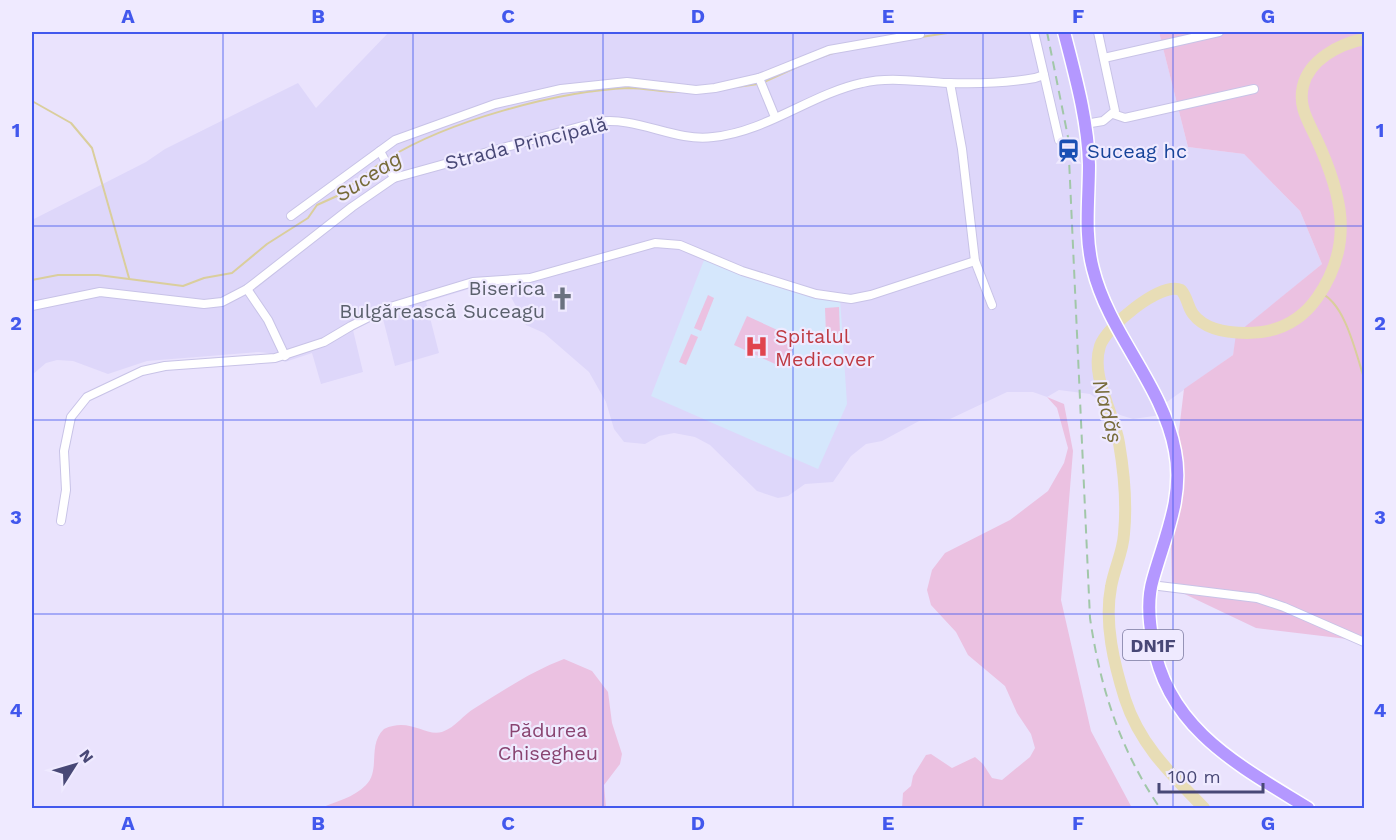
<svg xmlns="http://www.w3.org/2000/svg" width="1396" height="840" font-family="'Work Sans',sans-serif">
  <rect width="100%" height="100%" fill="#eae3fd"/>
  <path fill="#ded7fa" d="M389,32H1159L1188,147L1244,154L1300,211L1322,264L1237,334L1233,355L1164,404L1161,415L1133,419L1120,415L1090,394L1059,390L1047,397L1033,392H1007L950,419L919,421L882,441L866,444L851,456L833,482L805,484L788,496L778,498L757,491L710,445L695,437L674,433L659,436L645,444L624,442L614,429L606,402L589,372L544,333L526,325L504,284L482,285L426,302L439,353L395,366L382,315L370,320L353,330L363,372L321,384L312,353L285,362L268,353L258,352L147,361L108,374L73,361L57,360L46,363L32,375V220L146,162L165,149L298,83L316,108Z"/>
  <path fill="#d5e7fc" d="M706,255L728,265L840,298L847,404L818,469L651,396Z"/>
  <g fill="#ebc1e1">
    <path d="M1159,32H1364V641L1256,628L1172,588L1170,505L1184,389L1233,355L1236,334L1322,264L1300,211L1244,154L1188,147Z"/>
    <path d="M708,295L714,298L701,331L694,328Z"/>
    <path d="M839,307L840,334H826L825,308Z"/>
    <path d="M747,316L797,339L784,368L734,345Z"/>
    <path d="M691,334L698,337L686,365L679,362Z"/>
    <path d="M1047,397L1064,404L1073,451L1061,600L1091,731L1132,808H902L903,793L911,786L913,776L926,755L931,754L952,768L975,757L983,764L992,778L1002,780L1030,757L1035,748L1031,734L1017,713L1005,686L968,655L956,632L931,605L927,590L932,570L945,553L1010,520L1048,491L1064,463L1068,448L1057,408Z"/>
    <path d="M564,659L592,671L608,692L612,723L622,754L620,764L604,785L606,808H321C337,801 353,798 366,785C381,770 367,745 384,729C410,717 425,737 442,732C456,727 463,715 475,708C504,690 532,671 564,659Z"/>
  </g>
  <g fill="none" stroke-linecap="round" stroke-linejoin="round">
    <g stroke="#dace9c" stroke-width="2">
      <path d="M921,37L954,32"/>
      <path d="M813,60L836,52"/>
      <path d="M764,82L808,62"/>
      <path d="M737,87L758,84"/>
      <path d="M32,101L71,123L92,148L129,278"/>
      <path d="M387,159C448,121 557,91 629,88C647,88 665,93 684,92"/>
      <path d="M32,280L58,275H98L183,286L204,278L232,273L267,244L308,218L317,205L337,196L382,162"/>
      <path d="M1320,293C1345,302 1356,354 1364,378"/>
    </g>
    <path stroke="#e8ddb6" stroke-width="12" d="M1204,808C1171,774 1140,745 1125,699C1114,664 1104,623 1111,587C1114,569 1123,552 1124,534C1127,504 1124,472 1119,443C1114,412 1090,377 1100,346C1106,327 1161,281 1181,290C1188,298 1187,306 1193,314C1205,330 1228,333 1247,333C1276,333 1300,322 1317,298C1355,244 1342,194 1316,138C1308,121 1298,106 1303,86C1309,60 1339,44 1364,39"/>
    <defs>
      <g id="street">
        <path d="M1104,58L1219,32"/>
        <path d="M1044,75L1059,140"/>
        <path d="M759,78L775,117"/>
        <path d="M950,83L962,149L975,261L992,305"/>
        <path d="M1113,114L1125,118L1254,89"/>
        <path d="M1085,124L1103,121L1115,111L1098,32"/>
        <path d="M380,151L394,178"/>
        <path d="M291,216L395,140L495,104L561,89L627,82L696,90L715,88L759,78L829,50L920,34"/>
        <path d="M247,289L268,320L285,356"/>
        <path d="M32,306L100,292L204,304L222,302L247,289L352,207L394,178L597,122C638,116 673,142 713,137C766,132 811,94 862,83C891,76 919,82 948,83C976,84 1007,83 1035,78L1044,75L1034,32"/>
        <path d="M61,521L66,490L64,451L71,417L87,397L142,371L165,366L275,358L324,342L351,326L387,308L473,282L530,278L655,243L680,245L742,271L816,294L851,299L871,295L975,261"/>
        <path d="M1151,585L1257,598L1284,607L1364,642"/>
      </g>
      <path id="primary" d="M1064,32C1075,75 1088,120 1089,165C1089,200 1084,235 1093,269C1109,334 1163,385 1175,451C1184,497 1165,536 1153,579C1147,599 1149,622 1153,642C1167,729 1240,766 1308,808"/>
    </defs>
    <use href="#street" stroke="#c8c3e7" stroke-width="10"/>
    <use href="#primary" stroke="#fff" stroke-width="15"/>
    <use href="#street" stroke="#fff" stroke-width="8"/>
    <use href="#primary" stroke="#b498ff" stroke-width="12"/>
    <path stroke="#a1c7a8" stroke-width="2" stroke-dasharray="9 6" stroke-linecap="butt" d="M1047,32L1068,137L1090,618C1100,687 1120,750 1160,808"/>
  </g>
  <path fill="none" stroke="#4258ed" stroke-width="1.5" stroke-opacity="0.55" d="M223,32V808M413,32V808M603,32V808M793,32V808M983,32V808M1173,32V808M32,226H1364M32,420H1364M32,614H1364"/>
  <defs>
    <symbol id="station-bare" viewBox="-9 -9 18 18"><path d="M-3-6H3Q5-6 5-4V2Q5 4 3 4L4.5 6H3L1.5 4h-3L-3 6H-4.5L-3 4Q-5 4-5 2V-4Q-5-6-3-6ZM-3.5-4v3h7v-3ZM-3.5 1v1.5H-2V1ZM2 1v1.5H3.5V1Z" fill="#1a4fb4" stroke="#efeaff" stroke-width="2.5" paint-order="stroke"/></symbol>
    <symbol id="church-bare" viewBox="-9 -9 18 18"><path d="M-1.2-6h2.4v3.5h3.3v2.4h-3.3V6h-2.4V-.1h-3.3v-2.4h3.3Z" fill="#6b7280" stroke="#efeaff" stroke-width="2.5" paint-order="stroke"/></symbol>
    <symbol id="hospital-bare" viewBox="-9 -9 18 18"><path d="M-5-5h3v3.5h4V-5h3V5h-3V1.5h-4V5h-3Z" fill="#e0444e" stroke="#efeaff" stroke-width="2.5" paint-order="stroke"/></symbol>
  </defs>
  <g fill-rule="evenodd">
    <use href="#station-bare" x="1052" y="134" width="33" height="33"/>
    <use href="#church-bare" x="546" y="282" width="33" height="33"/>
    <use href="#hospital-bare" x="740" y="330" width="33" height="33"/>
  </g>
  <g text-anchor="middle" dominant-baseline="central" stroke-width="4.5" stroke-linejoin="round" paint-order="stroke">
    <rect fill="#efeaff" stroke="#7a799f" stroke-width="1.5" x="1123" y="630" width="60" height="30" rx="4.5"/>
    <g font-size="18" font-weight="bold" fill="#484876">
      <text x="1153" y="645">DN1F</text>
    </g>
    <g font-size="20" fill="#484876" stroke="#efeaff">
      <text transform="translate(526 143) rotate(-14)">Strada Principală</text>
    </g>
    <g font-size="20" fill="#164399" stroke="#efeaff" text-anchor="start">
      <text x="1087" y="151">Suceag hc</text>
    </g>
    <g font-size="20" fill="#5b616d" stroke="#efeaff" text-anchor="end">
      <text x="545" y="288">Biserica<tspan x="545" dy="23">Bulgărească Suceagu</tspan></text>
    </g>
    <g font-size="20" fill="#be3a42" stroke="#efeaff" text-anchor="start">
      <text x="775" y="336">Spitalul<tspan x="775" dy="23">Medicover</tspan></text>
    </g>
    <g font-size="20" fill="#894471" stroke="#efeaff">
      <text x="548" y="730">Pădurea<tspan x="548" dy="23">Chisegheu</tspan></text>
    </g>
    <g font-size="21" font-style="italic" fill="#766a38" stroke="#efeaff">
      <text transform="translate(368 176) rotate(-33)">Suceag</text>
      <text transform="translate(1108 411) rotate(75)">Nadăș</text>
    </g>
  </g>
  <rect width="1396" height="840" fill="none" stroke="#efeaff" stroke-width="66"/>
  <g transform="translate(75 765) rotate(53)" stroke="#efeaff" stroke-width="4.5" paint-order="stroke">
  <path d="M0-4.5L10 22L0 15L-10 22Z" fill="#484876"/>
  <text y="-9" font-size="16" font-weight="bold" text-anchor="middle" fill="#484876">N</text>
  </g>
  <path d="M1159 783v9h104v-9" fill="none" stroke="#484876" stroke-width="3"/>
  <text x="1168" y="783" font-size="18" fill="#484876" stroke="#efeaff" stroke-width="4.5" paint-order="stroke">100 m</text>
  <rect x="33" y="33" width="1330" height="774" fill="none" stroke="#4258ed" stroke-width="2"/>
  <g font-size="20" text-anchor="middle" font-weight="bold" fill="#4258ed">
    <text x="128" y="23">A</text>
    <text x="318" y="23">B</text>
    <text x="508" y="23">C</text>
    <text x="698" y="23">D</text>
    <text x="888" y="23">E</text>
    <text x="1078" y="23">F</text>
    <text x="1268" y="23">G</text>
    <text x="16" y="137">1</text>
    <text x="1380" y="137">1</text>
    <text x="16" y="330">2</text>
    <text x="1380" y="330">2</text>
    <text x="16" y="524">3</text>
    <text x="1380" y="524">3</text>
    <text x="16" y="717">4</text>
    <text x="1380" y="717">4</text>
    <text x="128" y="830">A</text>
    <text x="318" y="830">B</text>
    <text x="508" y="830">C</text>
    <text x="698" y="830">D</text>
    <text x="888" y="830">E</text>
    <text x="1078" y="830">F</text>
    <text x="1268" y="830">G</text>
  </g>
</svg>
